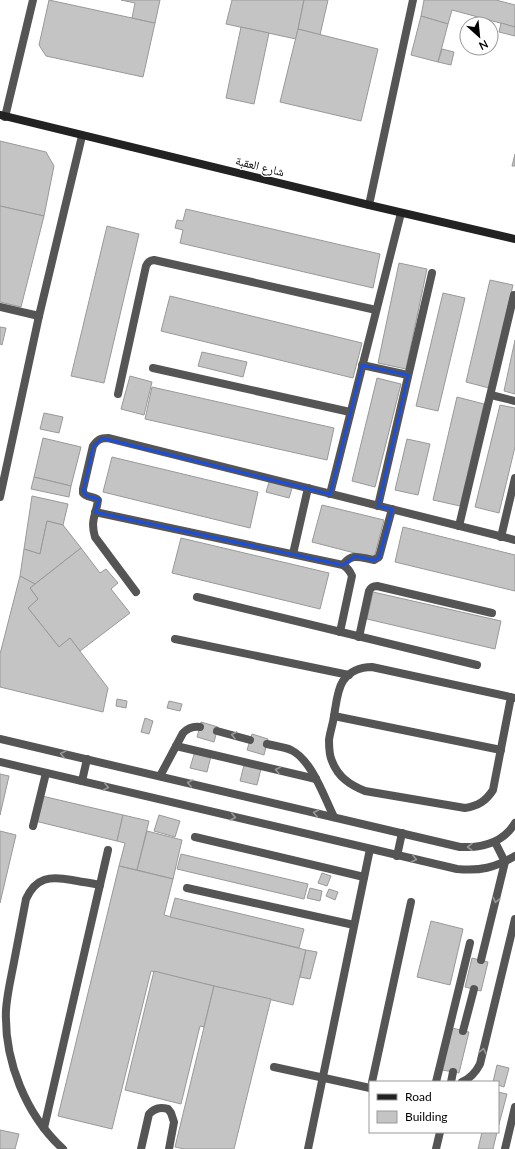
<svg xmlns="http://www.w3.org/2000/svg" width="515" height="1149" font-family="Lato,'Noto Naskh Arabic',sans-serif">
  <rect width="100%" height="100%" fill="#fff"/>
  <g fill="#c4c4c4" stroke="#999">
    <path d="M49,0L155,23L143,77L46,56L39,45Z"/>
    <path d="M121,0H160L155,23L132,18L135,3Z"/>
    <path d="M232,0H304L296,39L226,24Z"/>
    <path d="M304,0H328L320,35L298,29Z"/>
    <path d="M424,0H496L515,5V27L452,10L448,24L421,16Z"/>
    <path d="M421,16L448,24L438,62L411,55Z"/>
    <path d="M501,23L515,27V36L499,32Z"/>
    <path d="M241,27L269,33L254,104L226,98Z"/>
    <path d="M298,29L378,49L361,121L280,102Z"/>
    <path d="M442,49L454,52L451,65L438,62Z"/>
    <path d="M0,141L46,152L54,166L44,216L0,206Z"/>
    <path d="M515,154V166H512Z"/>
    <path d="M0,206L44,216L21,307L0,302Z"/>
    <path d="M186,209L380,254L373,288L180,243L183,230L175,228L177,220L183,221Z"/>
    <path d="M107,226L139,234L104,383L71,376Z"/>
    <path d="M399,263L427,269L406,369L378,363Z"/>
    <path d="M490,280L513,285L489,388L466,382Z"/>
    <path d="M443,293L465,298L438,411L416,406Z"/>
    <path d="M170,296L362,343L353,378L161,331Z"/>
    <path d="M0,327L6,328L2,345L0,344Z"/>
    <path d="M515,340V394L504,391Z"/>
    <path d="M202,352L247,362L243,377L198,366Z"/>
    <path d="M130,376L152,382L144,415L121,409Z"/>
    <path d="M377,378L401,384L375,487L352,481Z"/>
    <path d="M152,387L334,428L327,460L145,419Z"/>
    <path d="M457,397L484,404L460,506L433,500Z"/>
    <path d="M500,405L515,408V447L499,513L475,507Z"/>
    <path d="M44,413L63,417L59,433L40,429Z"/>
    <path d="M43,438L81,447L71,486L34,477Z"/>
    <path d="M407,439L430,444L418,495L395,490Z"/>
    <path d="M112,457L258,492L250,528L103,492Z"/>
    <path d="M34,477L71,486L69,497L31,489Z"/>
    <path d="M270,479L293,485L289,498L266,492Z"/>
    <path d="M32,496L68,504L63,525L47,521L40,554L24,549Z"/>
    <path d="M322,505L384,520L374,558L312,542Z"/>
    <path d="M47,521L63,525L81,548L35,584L20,576L24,549L40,554Z"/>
    <path d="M403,527L515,555V591L395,562Z"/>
    <path d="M181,538L329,573L320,609L172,573Z"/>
    <path d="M81,548L100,573L106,569L118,583L111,589L130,613L80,651L70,638L59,647L28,608L38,599L30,588Z"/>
    <path d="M20,576L35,584L30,588L38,599L28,608L59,647L70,638L108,688L103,712L0,687V654Z"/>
    <path d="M373,592L501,621L495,649L367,619Z"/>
    <path d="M117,699L127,701L126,708L116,706Z"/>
    <path d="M169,701L182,704L180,711L167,708Z"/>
    <path d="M145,718L153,721L149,734L141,732Z"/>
    <path d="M201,722L218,727L214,742L197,737Z"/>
    <path d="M252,734L268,739L264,755L247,750Z"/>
    <path d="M195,751L211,756L207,772L190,768Z"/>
    <path d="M244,765L261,769L257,785L240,781Z"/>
    <path d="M0,774L9,776L0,815Z"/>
    <path d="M42,796L123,815L117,841L35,821Z"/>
    <path d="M123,815L149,821L137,870L119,866L125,843L117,841Z"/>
    <path d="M159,815L180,821L175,837L154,831Z"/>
    <path d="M0,831L16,835L0,903Z"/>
    <path d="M147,831L182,840L173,879L137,870Z"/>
    <path d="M181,854L308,884L304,899L177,869Z"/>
    <path d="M119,866L173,879L164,915L306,950L293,1005L151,971L112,1129L58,1116Z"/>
    <path d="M322,873L331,876L327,886L318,883Z"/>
    <path d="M310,888L322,891L320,901L307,898Z"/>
    <path d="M329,889L338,892L335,900L326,896Z"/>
    <path d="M175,898L304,929L299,948L170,917Z"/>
    <path d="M431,921L463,929L450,985L417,977Z"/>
    <path d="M306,950L317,952L310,979L300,977Z"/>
    <path d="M472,958L488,962L481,991L465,987Z"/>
    <path d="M154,971L214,986L204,1027L200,1026L181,1104L125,1090Z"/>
    <path d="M214,986L271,999L234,1149H184L175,1147Z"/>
    <path d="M452,1028L469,1032L459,1073L442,1070Z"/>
    <path d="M497,1065L509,1068L504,1087L498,1085V1082H493Z"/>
    <path d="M498,1092L507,1094L498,1128Z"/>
    <path d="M0,1130L19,1134L15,1149H0Z"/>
    <path d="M482,1132H497L493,1149H478Z"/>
  </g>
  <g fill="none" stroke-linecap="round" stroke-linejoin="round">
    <g stroke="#555" stroke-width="8">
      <path d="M369,205L413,0"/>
      <path d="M0,307L39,316"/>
      <path d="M175,639L349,675"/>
      <path d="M511,697L493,790C486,801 478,806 465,808L365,791C350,785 338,777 332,761C329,755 329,747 329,740C330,732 333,724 334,716C336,705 337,690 343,681C350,671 361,667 372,667L515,698"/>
      <path d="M334,716L501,750"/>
      <path d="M217,731L250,740"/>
      <path d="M0,739L460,847C482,848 503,843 515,823"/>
      <path d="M267,744C275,746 284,747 291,750C312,760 324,797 334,817"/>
      <path d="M176,746L316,779"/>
      <path d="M0,762L457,869C481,871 494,868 515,856"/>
      <path d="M160,776L183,733C188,728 193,726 200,727"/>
      <path d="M82,781L87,759"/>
      <path d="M33,826L46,773"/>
      <path d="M195,837L364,877"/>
      <path d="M397,856L402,833"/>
      <path d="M187,888L354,925"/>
      <path d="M481,960L505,862L495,842"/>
      <path d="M463,1031L474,989"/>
      <path d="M274,1067L370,1088"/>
      <path d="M372,1082L411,902"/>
      <path d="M436,1082L470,943"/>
      <path d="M451,1082L453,1072"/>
      <path d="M462,1082C471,1078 476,1072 480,1064L515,919"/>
      <path d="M44,1128L108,850"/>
      <path d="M63,1149C26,1115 4,1061 6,1010C7,994 11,978 14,962C18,941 22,920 26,899C36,877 50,876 72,880C82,882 91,883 100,885"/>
      <path d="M141,1149L149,1114C155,1108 160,1107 168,1109L171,1113L174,1122L169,1149"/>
      <path d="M308,1149L370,849"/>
      <path d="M436,1149L440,1132"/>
      <path d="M505,1149L515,1107"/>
    </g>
    <g stroke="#555" stroke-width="8">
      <path d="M5,117L33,0"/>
      <path d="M362,365L408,375"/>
      <path d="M153,368L350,412"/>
      <path d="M118,394L146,266C148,262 149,261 154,260L376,310"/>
      <path d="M491,395L515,401"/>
      <path d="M330,494L401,213"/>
      <path d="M0,497L39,316L82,136"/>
      <path d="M378,506L432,273"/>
      <path d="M95,512L343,565C348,568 350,571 352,576L340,632"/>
      <path d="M459,526L514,295"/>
      <path d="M501,537L515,478"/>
      <path d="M293,554L308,488"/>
      <path d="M343,565C352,552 361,558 374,560L379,557L392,509"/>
      <path d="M136,592L95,537C90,519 96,516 98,500C94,496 87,498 83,493V489L93,446C97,440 100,438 108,438L515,540"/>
      <path d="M197,597L477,665"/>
      <path d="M359,637L369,591C371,587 373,586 377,586L492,613"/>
    </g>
    <path stroke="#222" stroke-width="8" d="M0,115L369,205L515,239"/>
  </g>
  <defs><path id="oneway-chevron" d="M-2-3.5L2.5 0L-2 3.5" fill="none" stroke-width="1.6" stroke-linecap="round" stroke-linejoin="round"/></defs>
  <g stroke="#999">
    <use href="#oneway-chevron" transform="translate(234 735) rotate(-166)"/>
    <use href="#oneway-chevron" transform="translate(63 754) rotate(-167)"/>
    <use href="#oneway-chevron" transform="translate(278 770) rotate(-166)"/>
    <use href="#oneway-chevron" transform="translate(190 783) rotate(-167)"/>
    <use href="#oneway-chevron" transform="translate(106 787) rotate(13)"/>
    <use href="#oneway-chevron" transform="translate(316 813) rotate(-167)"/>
    <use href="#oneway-chevron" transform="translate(233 817) rotate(13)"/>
    <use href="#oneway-chevron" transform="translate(470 847) rotate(179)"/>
    <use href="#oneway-chevron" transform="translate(414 859) rotate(13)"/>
    <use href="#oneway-chevron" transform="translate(496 900) rotate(104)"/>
    <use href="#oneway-chevron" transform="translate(483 1051) rotate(-76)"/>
  </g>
  <path fill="none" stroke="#1d4ed8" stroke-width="3" stroke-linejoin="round" d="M362,365L408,375L378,506L392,509L379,557L374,560L355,556L343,565L95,512L99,499L87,496L83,491L93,446L102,438L330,494Z"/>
  <g text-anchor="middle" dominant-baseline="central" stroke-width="3" stroke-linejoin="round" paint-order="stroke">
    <g font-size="12" fill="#000" stroke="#fff">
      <text transform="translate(260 166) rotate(14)">شارع العقبة</text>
    </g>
  </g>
  <rect x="369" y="1081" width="130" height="52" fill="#ffffff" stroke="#999999"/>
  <rect x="377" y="1094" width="20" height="6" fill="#222222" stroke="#999999"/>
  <text x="405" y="1101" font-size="12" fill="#000000">Road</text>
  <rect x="377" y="1111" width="20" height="12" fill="#c4c4c4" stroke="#999999"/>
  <text x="405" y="1121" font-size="12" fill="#000000">Building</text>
  <g transform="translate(479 36) rotate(153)"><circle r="19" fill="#ffffff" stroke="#999999"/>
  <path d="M0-3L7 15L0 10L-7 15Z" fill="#000000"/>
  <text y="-6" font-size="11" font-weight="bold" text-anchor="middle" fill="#000000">N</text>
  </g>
</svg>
